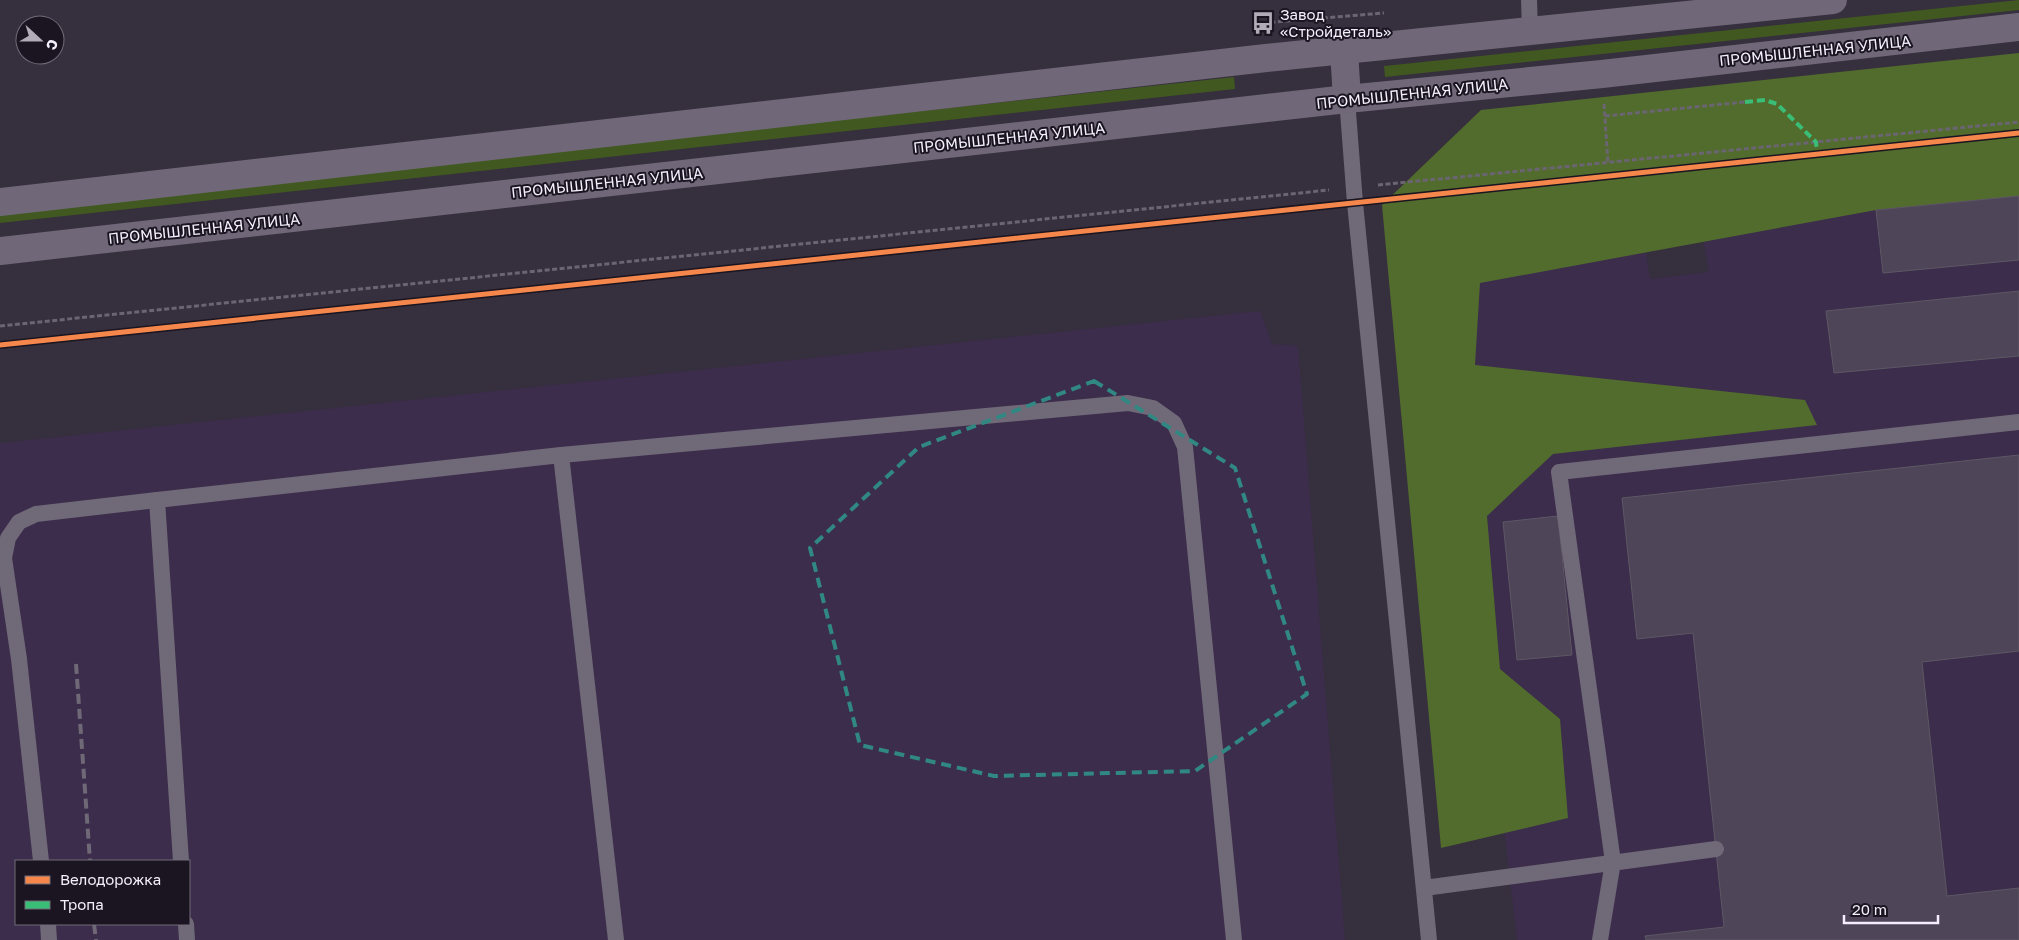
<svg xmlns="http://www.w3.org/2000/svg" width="2019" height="940" font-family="'Golos Text',sans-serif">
  <rect width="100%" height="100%" fill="#362f3d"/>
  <g fill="#3b2d4b" fill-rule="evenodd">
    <path d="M2019,196V940H1517L1438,261L1643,233L1650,279L1709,272L1701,225Z"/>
    <path d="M1260,311L1272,344L1298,346L1345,940H0V443ZM16,861H189V924H16Z"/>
  </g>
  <g fill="#415820">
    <path d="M2019,0V10L1385,77L1384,66Z"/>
    <path d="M1234,77L1235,89L0,223V211Z"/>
  </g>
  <path fill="#526c2d" d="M2019,53V196L1876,210L1480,283L1475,365L1805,400L1817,425L1553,454L1487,516L1500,669L1560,719L1568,818L1441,848L1382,205L1481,110Z"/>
  <g fill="#4e4558" stroke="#5d5864">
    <path d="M2019,196V260L1883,273L1876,210Z"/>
    <path d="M2019,291V356L1834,373L1826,311Z"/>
    <path d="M2019,455V651L1922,662L1947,896L2019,888V940H1646L1645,936L1724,927L1693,633L1637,639L1622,498Z"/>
    <path d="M1558,516L1572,655L1517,660L1503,522Z"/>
  </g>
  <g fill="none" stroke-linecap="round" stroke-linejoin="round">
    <g stroke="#6b6572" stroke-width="3" stroke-dasharray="5 2.5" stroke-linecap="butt">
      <path d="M1263,23L1384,13"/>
      <path d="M1604,104L1608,163"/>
      <path d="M1605,116L1745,102"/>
      <path d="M1378,185L2019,122"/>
      <path d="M0,326L1329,190"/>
    </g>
    <g stroke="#706978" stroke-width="16">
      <path d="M1529,0L1530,31"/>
      <path d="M1347,99L1355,203L1429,940"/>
      <path d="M561,455L616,940"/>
      <path d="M41,861L19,659L4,558L8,538L19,522L36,514L157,500"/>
      <path d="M181,861L157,500L561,455L1128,403L1153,408L1174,423L1185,447L1234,940"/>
      <path d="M1424,888L1716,849"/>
      <path d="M48,924L49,940"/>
      <path d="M186,924L187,940"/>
      <path d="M1600,940L1613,862L1559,472L2019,422"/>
    </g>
    <g stroke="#706878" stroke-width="28">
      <path d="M1344,50L1347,99"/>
      <path d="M0,202L1266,58L1833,0"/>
      <path d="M0,251L1347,99L1602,74L2019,27"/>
    </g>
    <g stroke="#6f6876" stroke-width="4" stroke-dasharray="10 5" stroke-linecap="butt">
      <path d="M76,664L90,861"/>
      <path d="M94,924L96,940"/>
    </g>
    <path stroke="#3abd76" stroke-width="4" stroke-dasharray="8 4" stroke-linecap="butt" d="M1745,102L1765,100L1777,104L1816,142L1817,154"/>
    <defs>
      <path id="cycleway" d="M0,345L2019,133"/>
    </defs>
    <use href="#cycleway" stroke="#1a1520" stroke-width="8"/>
    <use href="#cycleway" stroke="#f5874c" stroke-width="5"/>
  </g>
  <path fill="none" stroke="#318883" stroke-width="4" stroke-dasharray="10 6" stroke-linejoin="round" d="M1094,381L1235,468L1307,694L1195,771L994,776L860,745L810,548L919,447Z"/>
  <defs>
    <symbol id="bus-bare" viewBox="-9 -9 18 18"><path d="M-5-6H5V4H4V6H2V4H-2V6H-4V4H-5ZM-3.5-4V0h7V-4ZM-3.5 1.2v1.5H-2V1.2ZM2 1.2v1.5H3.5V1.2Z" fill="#b2acb9" stroke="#1a1520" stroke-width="2.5" paint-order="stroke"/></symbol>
  </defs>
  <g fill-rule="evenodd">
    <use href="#bus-bare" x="1247" y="7" width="32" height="32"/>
  </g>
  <g text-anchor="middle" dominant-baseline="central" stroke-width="4" stroke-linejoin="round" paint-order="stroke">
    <g font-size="15" fill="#f4effc" stroke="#1a1520" text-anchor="start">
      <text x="1280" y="14">Завод<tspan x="1280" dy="17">«Стройдеталь»</tspan></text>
    </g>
    <g font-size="15" fill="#f4effc" stroke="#1a1520">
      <text transform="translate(1815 50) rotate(-6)">ПРОМЫШЛЕННАЯ УЛИЦА</text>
      <text transform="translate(1412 93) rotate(-6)">ПРОМЫШЛЕННАЯ УЛИЦА</text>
      <text transform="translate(1009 137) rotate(-6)">ПРОМЫШЛЕННАЯ УЛИЦА</text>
      <text transform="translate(607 182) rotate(-6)">ПРОМЫШЛЕННАЯ УЛИЦА</text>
      <text transform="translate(204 228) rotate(-6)">ПРОМЫШЛЕННАЯ УЛИЦА</text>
    </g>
  </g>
  <rect x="15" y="860" width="175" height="65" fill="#1a1520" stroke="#716c78"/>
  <rect x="25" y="876" width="25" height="8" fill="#f5874c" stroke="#716c78"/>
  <text x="60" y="885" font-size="15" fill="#f4effc">Велодорожка</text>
  <rect x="25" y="901" width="25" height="8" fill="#3abd76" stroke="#716c78"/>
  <text x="60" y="910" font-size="15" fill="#f4effc">Тропа</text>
  <g transform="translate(40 40) rotate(111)"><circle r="24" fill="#1a1520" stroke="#716c78"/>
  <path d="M0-4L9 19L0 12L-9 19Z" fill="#b2acb9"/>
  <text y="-8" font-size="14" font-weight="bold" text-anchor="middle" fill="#f4effc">С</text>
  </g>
  <path d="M1844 915v8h94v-8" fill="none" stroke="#f4effc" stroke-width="2.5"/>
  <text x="1852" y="915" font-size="15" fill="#f4effc" stroke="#1a1520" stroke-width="4" paint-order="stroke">20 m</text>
</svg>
